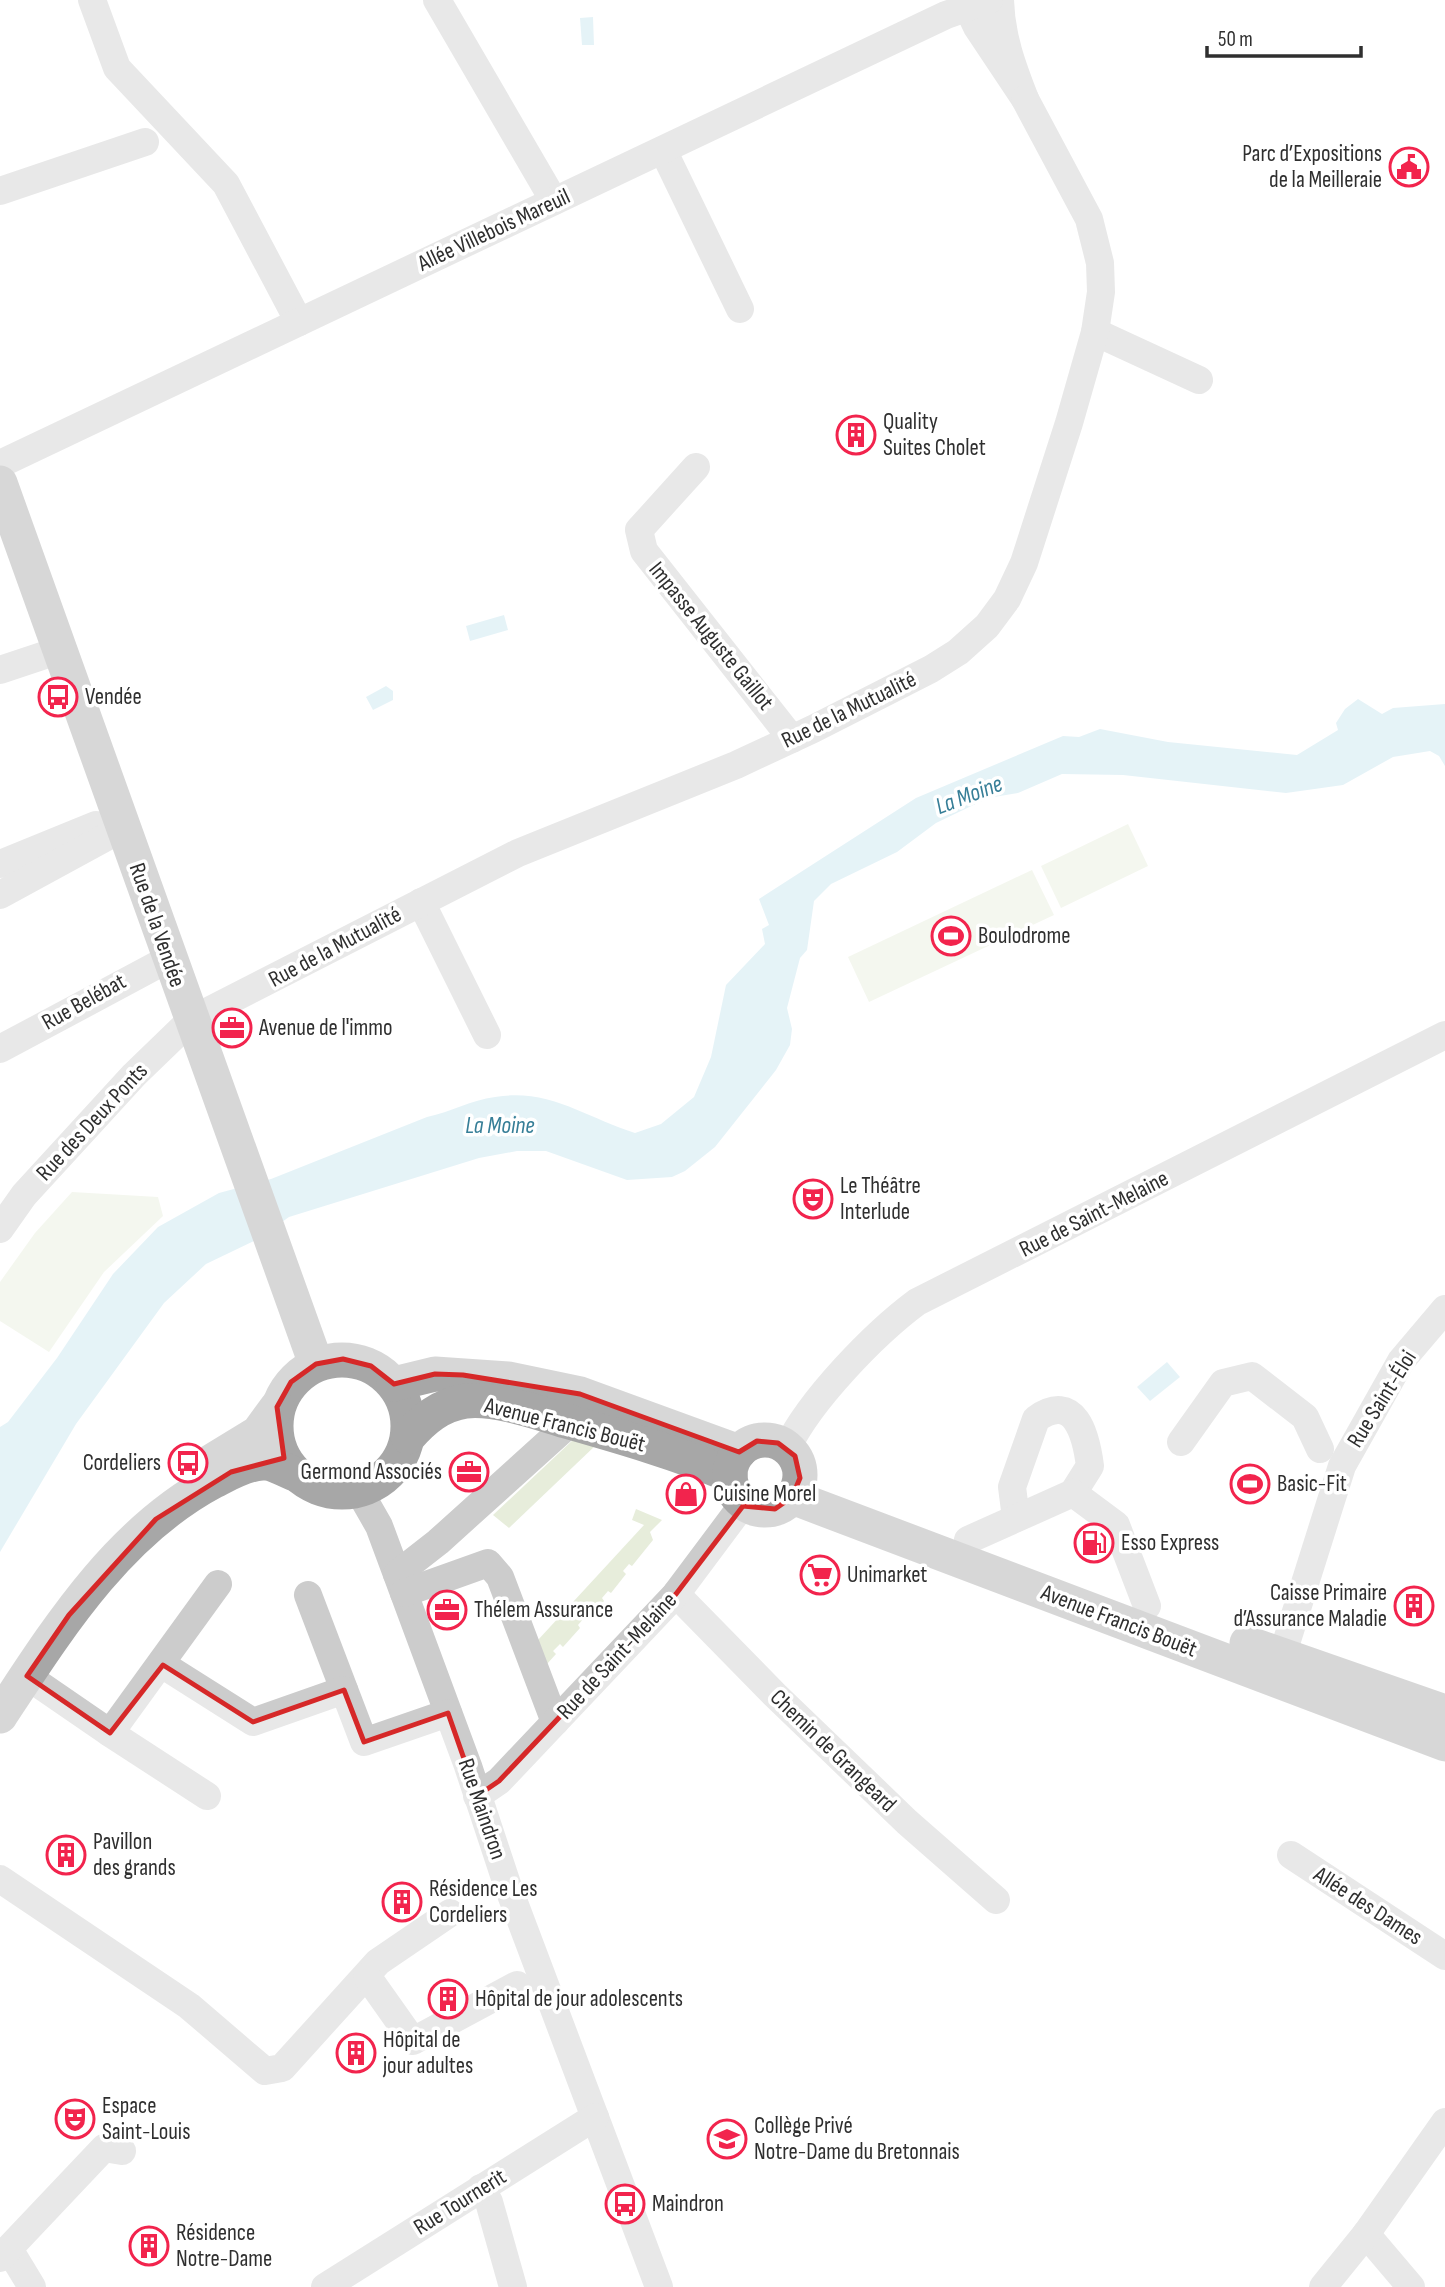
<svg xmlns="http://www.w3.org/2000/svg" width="1445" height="2287" font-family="'Sofia Sans Condensed',sans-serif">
  <rect width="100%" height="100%" fill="#fff"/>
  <g fill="#e7eddb">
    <path d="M1128,824L1148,866L1061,908L1041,866Z"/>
    <path d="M1032,870L1054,915L869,1002L848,957Z"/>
    <path d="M72,1192L158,1197L163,1216L104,1272L49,1352L0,1321V1282L35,1233Z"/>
    <path d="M575,1438L596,1445L509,1528L493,1515Z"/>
    <path d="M636,1509L662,1520L650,1532L653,1540L632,1566L629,1564L623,1571L626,1574L611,1593L608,1591L602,1598L604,1601L588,1620L584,1618L578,1625L580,1628L563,1647L560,1644L553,1651L556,1654L546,1665L538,1640L644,1525L632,1520Z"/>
  </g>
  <g fill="#c6e4ee">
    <path d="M593,17L594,45H582L580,18Z"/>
    <path d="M504,615L508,630L470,641L466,626Z"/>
    <path d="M386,686L393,691V700L373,710L366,697Z"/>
    <path d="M1358,699L1382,714L1393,708L1445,704V766L1439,756L1430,751L1393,757L1343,785L1286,793L1123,775L1062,774L1018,793L988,798L936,823L897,852L831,884L814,901L807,950L800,958L787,1008L792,1029L790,1045L776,1070L715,1147L685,1171L672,1177L627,1180L546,1151H517L479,1158L289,1217L258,1239L206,1264L164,1303L76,1424L0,1552V1427L8,1422L57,1358L113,1274L158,1227L219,1193L271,1179L427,1117C451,1112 471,1100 495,1097C550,1088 586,1118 635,1133L661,1124L694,1097L711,1057L726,985L765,944L762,929L769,925L759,899L916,798L1063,736L1079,737L1100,729L1168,742L1297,755L1338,730L1336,723L1345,709Z"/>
    <path d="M1167,1362L1180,1377L1150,1401L1137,1387Z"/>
  </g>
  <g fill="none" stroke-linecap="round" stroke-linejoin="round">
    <g stroke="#ccc" stroke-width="28">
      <path d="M92,0L117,68L226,184L299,322"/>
      <path d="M437,0L554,201"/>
      <path d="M968,8L977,27L1025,99C1012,66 1001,36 1000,0"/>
      <path d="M663,150L740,309"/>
      <path d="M0,191L145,142"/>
      <path d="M1095,332L1199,380"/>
      <path d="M0,464L946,15L989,0"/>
      <path d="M696,467L639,530L644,551L792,739"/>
      <path d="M0,670L60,650"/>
      <path d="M0,864L96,825"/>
      <path d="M0,895L123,828"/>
      <path d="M421,902L487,1035"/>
      <path d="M0,1049L170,958"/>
      <path d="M0,1229L24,1195L134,1075L191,1020L518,853L736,765L813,729L931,669L958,652L987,626L1007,599L1024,563L1069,423L1095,332L1101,292L1100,263L1089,219L1025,99"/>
      <path d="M1181,1442L1223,1383L1252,1376L1305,1417L1320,1449"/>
      <path d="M787,1448C810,1400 874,1334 917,1302L1445,1035"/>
      <path d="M359,1491L379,1526L468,1766L507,1884L659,2287"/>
      <path d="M1016,1518L1012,1487L1036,1419C1075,1391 1086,1435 1090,1466L1073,1493"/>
      <path d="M968,1540L1073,1493L1116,1525L1147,1606"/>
      <path d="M397,1574L438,1542L571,1422"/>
      <path d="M404,1593L488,1563L500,1577L555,1722"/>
      <path d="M676,1594L775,1695L907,1822L996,1900"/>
      <path d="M308,1595L364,1742L448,1713"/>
      <path d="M1282,1656L1342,1466L1401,1361L1445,1309"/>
      <path d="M163,1665L253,1722L344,1690"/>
      <path d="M27,1676L110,1733L218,1584"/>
      <path d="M110,1733L207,1796"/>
      <path d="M477,1796L499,1781L676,1594L744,1503"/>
      <path d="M1291,1855L1445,1956"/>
      <path d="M0,1879L189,2006L265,2071L282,2068L378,1962L450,1913"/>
      <path d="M367,1976L413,2041L517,1985"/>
      <path d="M481,2188L489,2202L513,2287"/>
      <path d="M1366,2234L1411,2287"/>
      <path d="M9,2249L32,2287"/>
      <path d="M0,2258L104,2148L122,2151"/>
      <path d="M325,2287L595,2117"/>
      <path d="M1323,2287L1366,2234L1445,2122"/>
    </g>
    <g stroke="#a7a7a7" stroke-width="35">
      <path d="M0,483L316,1364"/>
      <circle cx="342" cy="1426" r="66"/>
      <path d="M394,1384L435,1374L508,1379L580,1394L739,1452"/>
      <path d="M408,1437C424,1419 440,1405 466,1401C498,1398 536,1412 566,1421C622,1437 677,1453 730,1475"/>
      <circle cx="765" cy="1475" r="35"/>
      <path d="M199,1469L258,1433L277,1407"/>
      <path d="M792,1497L1445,1744"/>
      <path d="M1247,1643L1445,1712"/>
      <path d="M0,1716C58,1628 118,1532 214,1481C228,1474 249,1462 265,1463C274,1463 286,1471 295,1474"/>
    </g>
  </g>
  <path d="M0 0H1445V2287H0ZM343,1359L371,1366L394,1384L435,1374L463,1375L580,1394L739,1452L757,1441L778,1443L795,1456L800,1478L792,1497L775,1509L743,1506L676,1594L499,1781L477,1796L448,1713L364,1742L344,1690L253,1722L163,1665L110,1733L27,1676L69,1615L156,1519L231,1472L284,1458L277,1407L291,1382L316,1364Z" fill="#fff" fill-opacity=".55" fill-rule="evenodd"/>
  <path fill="none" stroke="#d62828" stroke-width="5" stroke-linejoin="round" d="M343,1359L371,1366L394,1384L435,1374L463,1375L580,1394L739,1452L757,1441L778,1443L795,1456L800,1478L792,1497L775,1509L743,1506L676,1594L499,1781L477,1796L448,1713L364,1742L344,1690L253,1722L163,1665L110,1733L27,1676L69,1615L156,1519L231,1472L284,1458L277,1407L291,1382L316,1364Z"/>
  <defs>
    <symbol id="civic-ring" viewBox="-11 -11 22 22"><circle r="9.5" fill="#fff" stroke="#f2244d" stroke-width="1.5"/><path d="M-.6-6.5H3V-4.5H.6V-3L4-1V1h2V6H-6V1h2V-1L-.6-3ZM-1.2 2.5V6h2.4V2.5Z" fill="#f2244d"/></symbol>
    <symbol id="building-ring" viewBox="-11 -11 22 22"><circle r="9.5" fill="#fff" stroke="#f2244d" stroke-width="1.5"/><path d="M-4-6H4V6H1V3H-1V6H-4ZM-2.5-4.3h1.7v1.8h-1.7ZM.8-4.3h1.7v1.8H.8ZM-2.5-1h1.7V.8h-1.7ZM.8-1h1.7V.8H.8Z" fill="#f2244d"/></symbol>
    <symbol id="bus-ring" viewBox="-11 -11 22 22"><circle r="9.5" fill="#fff" stroke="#f2244d" stroke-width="1.5"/><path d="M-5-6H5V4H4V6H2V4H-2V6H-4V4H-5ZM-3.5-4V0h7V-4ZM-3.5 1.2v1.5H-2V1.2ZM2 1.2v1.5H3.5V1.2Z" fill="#f2244d"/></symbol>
    <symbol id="stadium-ring" viewBox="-11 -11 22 22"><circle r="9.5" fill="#fff" stroke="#f2244d" stroke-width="1.5"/><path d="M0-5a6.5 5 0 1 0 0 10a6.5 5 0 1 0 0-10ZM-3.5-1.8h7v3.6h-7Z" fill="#f2244d"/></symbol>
    <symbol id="office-ring" viewBox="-11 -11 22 22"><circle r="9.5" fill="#fff" stroke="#f2244d" stroke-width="1.5"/><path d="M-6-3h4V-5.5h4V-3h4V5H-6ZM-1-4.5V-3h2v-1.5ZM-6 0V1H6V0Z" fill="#f2244d"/></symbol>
    <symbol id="theatre-ring" viewBox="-11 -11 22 22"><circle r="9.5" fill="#fff" stroke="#f2244d" stroke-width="1.5"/><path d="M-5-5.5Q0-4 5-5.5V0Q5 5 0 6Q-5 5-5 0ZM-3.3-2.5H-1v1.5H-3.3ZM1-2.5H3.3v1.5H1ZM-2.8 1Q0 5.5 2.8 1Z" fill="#f2244d"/></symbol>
    <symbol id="shop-ring" viewBox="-11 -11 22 22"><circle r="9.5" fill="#fff" stroke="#f2244d" stroke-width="1.5"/><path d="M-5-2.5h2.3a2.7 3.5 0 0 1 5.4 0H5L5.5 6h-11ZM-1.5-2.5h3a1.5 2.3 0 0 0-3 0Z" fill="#f2244d"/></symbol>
    <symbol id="fuel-ring" viewBox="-11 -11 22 22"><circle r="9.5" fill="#fff" stroke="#f2244d" stroke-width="1.5"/><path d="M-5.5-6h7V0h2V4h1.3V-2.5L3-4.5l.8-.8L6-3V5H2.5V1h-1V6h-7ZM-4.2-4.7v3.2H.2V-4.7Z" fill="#f2244d"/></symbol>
    <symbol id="supermarket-ring" viewBox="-11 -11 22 22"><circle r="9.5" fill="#fff" stroke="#f2244d" stroke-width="1.5"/><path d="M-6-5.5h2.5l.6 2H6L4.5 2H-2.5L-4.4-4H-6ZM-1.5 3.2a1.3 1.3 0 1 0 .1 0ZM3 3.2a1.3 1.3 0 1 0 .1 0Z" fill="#f2244d"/></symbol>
    <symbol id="school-ring" viewBox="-11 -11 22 22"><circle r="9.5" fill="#fff" stroke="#f2244d" stroke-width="1.5"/><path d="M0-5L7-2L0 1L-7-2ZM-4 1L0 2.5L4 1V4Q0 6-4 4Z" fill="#f2244d"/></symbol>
  </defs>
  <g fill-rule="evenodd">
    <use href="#civic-ring" x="1387" y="145" width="44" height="44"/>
    <use href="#building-ring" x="834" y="413" width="44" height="44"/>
    <use href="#bus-ring" x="36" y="675" width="44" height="44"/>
    <use href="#stadium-ring" x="929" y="914" width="44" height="44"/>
    <use href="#office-ring" x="210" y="1006" width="44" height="44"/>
    <use href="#theatre-ring" x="791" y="1177" width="44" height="44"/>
    <use href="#bus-ring" x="166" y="1441" width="44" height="44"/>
    <use href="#office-ring" x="447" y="1450" width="44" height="44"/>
    <use href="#stadium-ring" x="1228" y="1462" width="44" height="44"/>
    <use href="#shop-ring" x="664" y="1472" width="44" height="44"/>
    <use href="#fuel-ring" x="1072" y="1521" width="44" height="44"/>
    <use href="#supermarket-ring" x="798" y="1553" width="44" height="44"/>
    <use href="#building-ring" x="1392" y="1584" width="44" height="44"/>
    <use href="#office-ring" x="425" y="1588" width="44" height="44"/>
    <use href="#building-ring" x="44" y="1833" width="44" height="44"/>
    <use href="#building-ring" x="380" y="1880" width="44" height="44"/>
    <use href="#building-ring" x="426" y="1977" width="44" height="44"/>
    <use href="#building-ring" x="334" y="2031" width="44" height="44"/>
    <use href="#theatre-ring" x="53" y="2097" width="44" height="44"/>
    <use href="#school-ring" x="705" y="2117" width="44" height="44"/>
    <use href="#bus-ring" x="603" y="2182" width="44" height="44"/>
    <use href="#building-ring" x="127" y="2224" width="44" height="44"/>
  </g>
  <g text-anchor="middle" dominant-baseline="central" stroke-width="7" stroke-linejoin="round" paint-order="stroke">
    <g font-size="23" fill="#2f2f2f" stroke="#fff" text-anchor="start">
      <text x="1382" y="154" text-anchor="end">Parc d’Expositions<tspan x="1382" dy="26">de la Meilleraie</tspan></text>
      <text x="883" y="422">Quality<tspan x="883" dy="26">Suites Cholet</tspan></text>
      <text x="85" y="697">Vendée</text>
      <text x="978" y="936">Boulodrome</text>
      <text x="259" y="1028">Avenue de l'immo</text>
      <text x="840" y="1186">Le Théâtre<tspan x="840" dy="26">Interlude</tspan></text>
      <text x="161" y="1463" text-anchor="end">Cordeliers</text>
      <text x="442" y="1472" text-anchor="end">Germond Associés</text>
      <text x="1277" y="1484">Basic-Fit</text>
      <text x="713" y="1494">Cuisine Morel</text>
      <text x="1121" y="1543">Esso Express</text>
      <text x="847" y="1575">Unimarket</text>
      <text x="1387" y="1593" text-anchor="end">Caisse Primaire<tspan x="1387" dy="26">d’Assurance Maladie</tspan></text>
      <text x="474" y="1610">Thélem Assurance</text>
      <text x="93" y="1842">Pavillon<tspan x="93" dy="26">des grands</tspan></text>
      <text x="429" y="1889">Résidence Les<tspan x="429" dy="26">Cordeliers</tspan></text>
      <text x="475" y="1999">Hôpital de jour adolescents</text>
      <text x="383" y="2040">Hôpital de<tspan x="383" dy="26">jour adultes</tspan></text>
      <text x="102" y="2106">Espace<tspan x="102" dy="26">Saint-Louis</tspan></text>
      <text x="754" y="2126">Collège Privé<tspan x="754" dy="26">Notre-Dame du Bretonnais</tspan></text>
      <text x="652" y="2204">Maindron</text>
      <text x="176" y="2233">Résidence<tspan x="176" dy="26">Notre-Dame</tspan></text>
    </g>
    <g font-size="23" fill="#2f2f2f" stroke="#fff">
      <text transform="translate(494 230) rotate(-25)">Allée Villebois Mareuil</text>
      <text transform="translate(711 636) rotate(51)">Impasse Auguste Gaillot</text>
      <text transform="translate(849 710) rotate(-26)">Rue de la Mutualité</text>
      <text transform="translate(157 925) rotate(71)">Rue de la Vendée</text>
      <text transform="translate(335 947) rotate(-28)">Rue de la Mutualité</text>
      <text transform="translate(84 1002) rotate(-29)">Rue Belébat</text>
      <text transform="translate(92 1122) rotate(-47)">Rue des Deux Ponts</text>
      <text transform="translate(1094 1214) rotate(-27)">Rue de Saint-Melaine</text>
      <text transform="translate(1382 1399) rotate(-58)">Rue Saint-Éloi</text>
      <text transform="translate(565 1425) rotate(14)">Avenue Francis Bouët</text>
      <text transform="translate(1119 1621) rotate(21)">Avenue Francis Bouët</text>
      <text transform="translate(617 1656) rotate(-47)">Rue de Saint-Melaine</text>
      <text transform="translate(833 1751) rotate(44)">Chemin de Grangeard</text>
      <text transform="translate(482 1809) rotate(71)">Rue Maindron</text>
      <text transform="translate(1368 1906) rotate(33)">Allée des Dames</text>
      <text transform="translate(460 2202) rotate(-32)">Rue Tournerit</text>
    </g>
    <g font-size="24" font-style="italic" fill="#367e97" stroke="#fff">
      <text transform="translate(969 795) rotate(-21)">La Moine</text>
      <text x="500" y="1125">La Moine</text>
    </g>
  </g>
  <path d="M1207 46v10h154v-10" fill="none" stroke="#2f2f2f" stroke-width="3.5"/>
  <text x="1218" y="46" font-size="21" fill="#2f2f2f" stroke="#ffffff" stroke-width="5" paint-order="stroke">50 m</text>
</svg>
